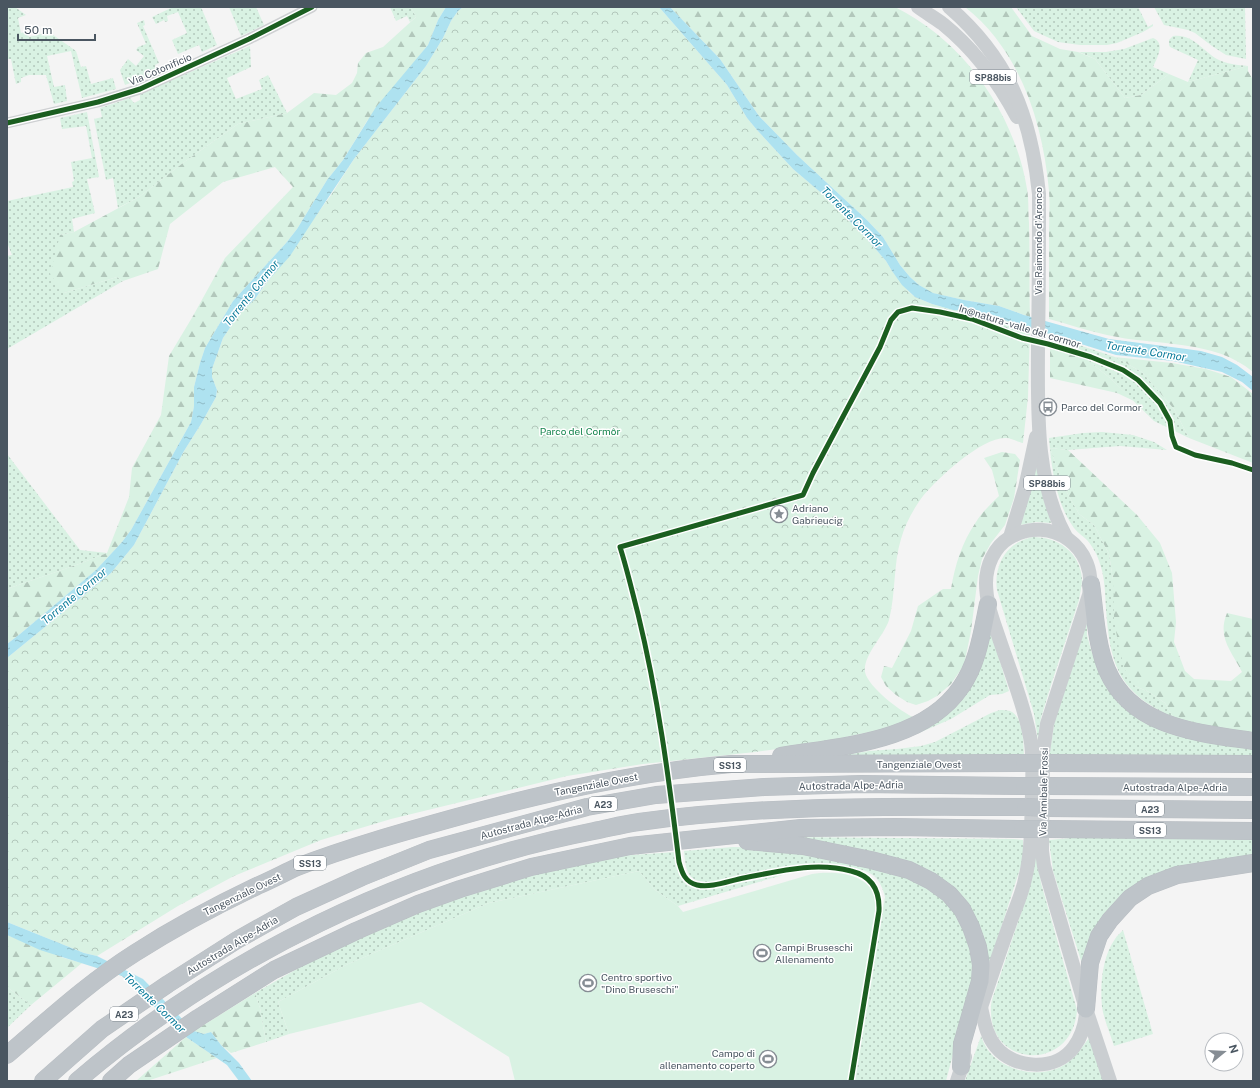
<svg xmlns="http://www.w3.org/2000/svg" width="1260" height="1088" font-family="'Public Sans',sans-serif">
  <defs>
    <pattern id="grass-dots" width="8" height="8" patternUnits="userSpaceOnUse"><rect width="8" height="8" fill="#d9f2e3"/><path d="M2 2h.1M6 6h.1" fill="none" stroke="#b2c7bb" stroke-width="1.8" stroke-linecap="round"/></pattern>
    <pattern id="forest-firs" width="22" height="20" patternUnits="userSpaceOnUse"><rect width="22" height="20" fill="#d9f2e3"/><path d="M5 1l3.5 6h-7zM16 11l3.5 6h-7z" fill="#b2c7bb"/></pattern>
    <pattern id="park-crowns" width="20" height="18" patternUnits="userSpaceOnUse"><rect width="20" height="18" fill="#d9f2e3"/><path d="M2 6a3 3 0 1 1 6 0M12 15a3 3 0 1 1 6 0" fill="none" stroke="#b2c7bb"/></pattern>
    <pattern id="water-ripples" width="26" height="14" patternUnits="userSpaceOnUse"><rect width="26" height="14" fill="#aee2f0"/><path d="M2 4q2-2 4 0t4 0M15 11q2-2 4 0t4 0" fill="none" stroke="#90bac6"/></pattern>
  </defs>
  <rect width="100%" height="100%" fill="#f4f4f4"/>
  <g fill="url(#grass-dots)">
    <path d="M7,7H15L26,15L18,18L21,33L27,31L29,37L49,32L76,51L81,67L86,66L91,84L113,78L116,89L82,98L71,51L47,56L54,87L65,85L67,101L54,104L46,75H29L21,78V82L16,84L11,59H7Z"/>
    <path d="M173,7H201L217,45L202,52L199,45L178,54L172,40L187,33L178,12L167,16L168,21L165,22L164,20L156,24L152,17Z"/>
    <path d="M229,7H256L264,25L241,36Z"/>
    <path d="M390,7H411L416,17L410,22L407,16L396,21Z"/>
    <path d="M1016,7H1138L1148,27L1153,24V26L1143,32L1117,43L1107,45H1080L1058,42L1034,31Z"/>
    <path d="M1154,7H1245L1246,59L1226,55L1212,46L1195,33L1188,30L1164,25Z"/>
    <path d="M144,20L145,25L143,26L159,63L155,65L158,73L125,85L120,70L128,59L136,66L144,56L136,50L138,47L146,44L137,23Z"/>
    <path d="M1173,36C1192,33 1202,50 1217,59C1226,64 1238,65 1248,66L1188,82L1198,60L1170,47L1169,45V40Z"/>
    <path d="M1153,38C1166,43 1157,58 1153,67L1169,74L1141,95L1125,98L1095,59L1079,52H1106L1124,49Z"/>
    <path d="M250,46L251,67L227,78L236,99L262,89L259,80L268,75L287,113L238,124L183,163L139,197L118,208L113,178L106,180L94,119L102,117L100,108L130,98L134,103L140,100V94Z"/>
    <path d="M87,112L99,177L87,179L95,213L72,219L74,232L60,235L64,293L117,277L123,281L7,349V256L12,255L8,245H7V201L73,187L72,182L74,181L71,162L92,158L86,126L62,129L60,118Z"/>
    <path d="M1061,339L1115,357L1142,372L1174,409L1189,438L1154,421L1110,378Z"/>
    <path d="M1102,432L1133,435L1154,442L1167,450L1120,446L1068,450L1050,448L1064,487L1079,514L1094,525L1109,554L1113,580L1135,686L1149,692L1165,703L1173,717C1119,693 1110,665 1106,609C1105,593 1105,576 1099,561C1097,554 1092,546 1087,540C1082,535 1076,532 1072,525C1056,502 1051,465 1049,438L1083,433Z"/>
    <path d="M7,454L80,550L107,553L79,564L7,589Z"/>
    <path d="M1035,455L1051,523L1036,522L1020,525Z"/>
    <path d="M1033,537C1058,537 1080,552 1082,579C1082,586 1080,593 1079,600L1051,685L1041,718L1038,740L1034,714L1029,697L997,590C994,571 1002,549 1021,541C1024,539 1029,538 1033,537Z"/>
    <path d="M1087,622V635L1091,650L1099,671L1122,701L1253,745V760L1049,758L1055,718Z"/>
    <path d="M988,623L1009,691L1002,694L990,695L951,719L919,733L903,737C926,726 947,717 964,696Z"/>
    <path d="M1000,710C1003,710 1007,710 1010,711C1023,715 1024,746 1024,757H832L869,751L897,749L921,746L935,742L991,713Z"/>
    <path d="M780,837L1014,839L1023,840V859L1019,872L989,965L942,881Z"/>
    <path d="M1071,838H1253V858L1144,882L1083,967L1053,871L1049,840Z"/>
    <path d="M733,847L772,848L889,869L945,897L965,925L975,970L946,1081H853L885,897C883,889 880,881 874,876C867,870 857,868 848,867C803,859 758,873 714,882C689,883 686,875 684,851Z"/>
    <path d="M675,852L678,869L684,880L688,884L699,889L713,888L786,874L678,906L655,890L639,871L489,903L346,965L278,1002L289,1034L266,1042L260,1008L255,993L323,954L376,930L452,899L519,877L618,856Z"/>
    <path d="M1036,853L1041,883L1077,1010C1073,1071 992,1069 991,1012C990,1003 994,994 997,985L1028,892Z"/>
    <path d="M1123,930L1153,1034L1114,1046C1110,1033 1104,1020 1102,1007C1100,986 1102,957 1115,939C1117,935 1121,933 1123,930Z"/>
    <path d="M7,987L31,1005L7,1028Z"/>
    <path d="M981,1036C983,1041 985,1046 988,1050C1004,1072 1041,1079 1064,1065C1076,1058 1081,1048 1089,1038L1105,1081H965Z"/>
  </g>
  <g fill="url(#forest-firs)">
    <path d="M411,7H446L438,20L428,45L367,121L343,160L327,180L297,229L286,243L233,301L205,348L200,363L194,387V406L191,422L131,530L122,542L96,570L20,634L7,644V589L79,564L107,553L129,497L132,468L161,415L169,356L193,316L225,258L293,187L275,167L223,182L170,224L158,269L123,281L117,277L64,293L50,274L60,235L74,232L139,197L183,163L238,124L287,113L314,93L336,95L352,83L357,73L358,63L366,53L383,47L416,17Z"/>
    <path d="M670,7H895C964,41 1015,114 1027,189C1029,200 1028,212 1029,223C1030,254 1029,285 1030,317L999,306L964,300L932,293L919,285L910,277L900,265L883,237L867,220L797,155L759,116L720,59Z"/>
    <path d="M965,7H1011L1032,36L1060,49L1078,52L1095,59L1125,98L1141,95L1169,74L1188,82L1248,66V71L1253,80V372C1215,339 1154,346 1107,335C1088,331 1068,324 1049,319C1049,290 1049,262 1049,233C1049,219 1050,205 1049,191C1043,123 1020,50 965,7Z"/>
    <path d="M1050,336L1061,339L1110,378L1134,401L1117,393L1050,378Z"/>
    <path d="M1115,357L1172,363L1206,369L1231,377L1253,394V463L1189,438L1174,409L1142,372Z"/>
    <path d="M1050,448L1068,450L1137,515L1160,543L1172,573L1176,622L1174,642L1185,671L1194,679L1231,681L1242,672C1231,651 1217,637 1227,613L1253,619V736L1201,726L1173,717L1165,703L1149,692L1135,686L1125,670L1119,648L1114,620L1113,580L1109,554L1094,525L1079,514L1064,487Z"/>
    <path d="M1002,452L1015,454L1020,460L1014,498L1005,525L991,543L982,559L978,576L971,631L964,665L951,684L937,696L928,701L916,705L907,702L896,695L886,686L881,677L884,666L892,668L911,631L918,606L943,589H951C955,565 962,542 976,522C982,512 991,504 999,496L992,470L984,458Z"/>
    <path d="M7,935L64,958L82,963L31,1005L7,987Z"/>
    <path d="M255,993L260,1008L266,1042L231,1053L221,1045L211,1032L204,1034L194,1031Z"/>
    <path d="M186,1037L217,1058L147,1081H136Z"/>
  </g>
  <path fill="url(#park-crowns)" d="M463,7H659L727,85L747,118L757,130L793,169L826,197L865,237L886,261L892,271L909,292L915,297L932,304L953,310L970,311L988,315L1030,328L1028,397L1023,443C1018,442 1011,438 1006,438C982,437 938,478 923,496C914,508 905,524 901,539C893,565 896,593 889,620C884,636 863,655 865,672C868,687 901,712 915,718L879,730L809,745L755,752L643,764L567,776L391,819L321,840L234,876L178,906L97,956L84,953L7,922V658L111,573L134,545L184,451L201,424L216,397L217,390L212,377V369L223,338L240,313L255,299L331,195L354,159L426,66L443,38L451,21L458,11Z"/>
  <path fill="#d9f2e3" d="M639,871L655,890L678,906L683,912L812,874C831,871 860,872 872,890C875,894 875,900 876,905L848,1081H515L509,1057L421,1002L289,1034L278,1002L346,965L489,903Z"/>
  <g fill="url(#water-ripples)">
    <path d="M446,7H463L458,11L451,21L443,38L426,66L354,159L316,216L290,256L266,283L255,299L240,313L223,338L212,369V377L217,390L216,397L201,424L184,451L134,545L111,573L7,658V644L20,634L96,570L122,542L131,530L191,422L194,406V387L200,363L205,348L233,301L286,243L297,229L327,180L343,160L376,107L428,45L438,20Z"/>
    <path d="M659,7H670L720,59L759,116L797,155L867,220L883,237L900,265L910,277L919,285L933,293L964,300L999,306L1024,315L1109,339L1179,348L1201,351L1222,357L1237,365L1253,377V391L1242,382L1222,372L1173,361L1116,355L1008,321L970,311L953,310L932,304L915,297L902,285L892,271L886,261L865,237L826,197L793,169L757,130L747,118L727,85Z"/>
    <path d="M7,922L84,953L97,956L143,979L194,1031L204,1034L211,1032L221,1045L239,1063L252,1081H239L227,1065L186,1037L122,976L40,950L7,935Z"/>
  </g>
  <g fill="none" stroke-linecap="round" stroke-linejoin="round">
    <defs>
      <g id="highway">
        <path d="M1091,584C1095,613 1096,643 1107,670C1132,728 1199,733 1253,741"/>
        <path d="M781,756C841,746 924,742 961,687C978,663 982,632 988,604"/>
        <path d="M1048,763L1253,764"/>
        <path d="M1048,786L1253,787"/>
        <path d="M1048,808L1253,810"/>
        <path d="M1047,829L1253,831"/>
        <path d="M747,841L803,846L871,860L909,870L931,881L949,894L962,909L971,927L978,947L981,965L980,981L962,1044L961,1067"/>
        <path d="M1086,1009L1090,963L1099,936L1110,920L1130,898L1148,886L1177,875L1253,863"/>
        <path d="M7,1055C48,1020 89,982 135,953C174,928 215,906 257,886C271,880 284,873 297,867C349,847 403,832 457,817C547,792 638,772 731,764L1025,763"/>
        <path d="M43,1081L102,1029L168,984L237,940L296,907L362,877L429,850L587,807L656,795L764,787L861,784L1025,786"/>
        <path d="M77,1081C222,957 407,867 594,831C609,828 624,824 639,822C768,804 897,807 1026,807"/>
        <path d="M111,1081L129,1065L198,1018L274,970L356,931L418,904L460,889L531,867L630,846L801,828L895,827L1023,829"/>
      </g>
    </defs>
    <use href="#highway" stroke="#b9bec3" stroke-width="18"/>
    <path stroke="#ced0d2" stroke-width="11" d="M7,123L98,102L140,89L249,39L312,7"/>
    <g stroke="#caced1" stroke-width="14">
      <path d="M918,7C926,13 935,18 943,24C975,50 998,81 1017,117"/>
      <path d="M949,7C1009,59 1031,116 1039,194C1039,243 1039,292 1038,342C1038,407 1034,479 1066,537"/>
      <path d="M1010,537L1025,488L1036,437"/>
      <path d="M981,1007C984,1021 986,1035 996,1047C1014,1069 1056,1072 1074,1047C1082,1036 1085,1026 1086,1013"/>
      <path d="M978,1016C988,986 998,956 1009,926C1014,911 1022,895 1025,879C1032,851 1031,822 1032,794C1032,775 1034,756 1030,737C1024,704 1010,671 999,638C993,620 986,603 986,583C986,566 994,547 1009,538C1051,513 1099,548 1089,595L1047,724L1043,752L1042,851L1044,866L1086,1009L1110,1081"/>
      <path d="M957,1081L965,1057"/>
    </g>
    <use href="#highway" stroke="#bec4c9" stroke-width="17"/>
    <defs>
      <g id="highway-bridge">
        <path d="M1025,763H1048"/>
        <path d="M1025,786H1048"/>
        <path d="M1026,807L1048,808"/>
        <path d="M1023,829H1047"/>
      </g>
    </defs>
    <use href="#highway-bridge" stroke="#b9bec3" stroke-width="18" stroke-linecap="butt"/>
    <use href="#highway-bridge" stroke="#bec4c9" stroke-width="17"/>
    <defs>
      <g id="cycleway">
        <path d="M7,123L98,102L140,89L249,39L312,7"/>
        <path d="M851,1081L879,911C880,890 872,876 851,871C814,861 776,872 739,879C726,882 710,888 697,885C685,882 682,873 679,862C669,779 658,696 638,614C632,591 627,569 620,547L803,495L813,473L880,347L891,320L898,312L912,308L940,312L972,319L1022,338L1048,344L1091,357L1123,370L1138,380L1160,403L1170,421L1172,436L1176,447L1195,455L1232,463L1253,470"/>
      </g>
    </defs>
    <use href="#cycleway" stroke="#fff" stroke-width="8"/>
    <use href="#cycleway" stroke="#1b5e20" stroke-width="5"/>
  </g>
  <defs>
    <symbol id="bus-ring" viewBox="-11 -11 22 22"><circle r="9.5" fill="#fff" stroke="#868d94" stroke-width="1.5"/><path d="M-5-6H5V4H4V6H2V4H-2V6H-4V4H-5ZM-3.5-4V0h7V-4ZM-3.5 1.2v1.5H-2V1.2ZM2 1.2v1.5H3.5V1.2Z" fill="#868d94"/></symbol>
    <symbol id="sight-ring" viewBox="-11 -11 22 22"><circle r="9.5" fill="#fff" stroke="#868d94" stroke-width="1.5"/><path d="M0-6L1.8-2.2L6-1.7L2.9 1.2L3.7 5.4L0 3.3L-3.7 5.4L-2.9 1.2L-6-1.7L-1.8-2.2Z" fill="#868d94"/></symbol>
    <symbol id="stadium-ring" viewBox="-11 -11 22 22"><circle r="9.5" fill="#fff" stroke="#868d94" stroke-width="1.5"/><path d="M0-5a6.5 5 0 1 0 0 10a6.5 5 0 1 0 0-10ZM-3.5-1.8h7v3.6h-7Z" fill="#868d94"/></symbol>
  </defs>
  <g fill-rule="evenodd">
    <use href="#bus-ring" x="1038" y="397" width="20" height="20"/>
    <use href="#sight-ring" x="769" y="504" width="20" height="20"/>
    <use href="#stadium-ring" x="752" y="943" width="20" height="20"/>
    <use href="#stadium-ring" x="578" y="973" width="20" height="20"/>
    <use href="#stadium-ring" x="758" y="1049" width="20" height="20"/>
  </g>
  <g text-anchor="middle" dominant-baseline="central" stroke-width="3" stroke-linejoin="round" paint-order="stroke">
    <g fill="#fff" stroke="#808990" stroke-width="1">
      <rect x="970" y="70" width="46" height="14" rx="3"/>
      <rect x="1024" y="476" width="46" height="14" rx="3"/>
      <rect x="714" y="758" width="32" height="14" rx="3"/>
      <rect x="589" y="797" width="28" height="14" rx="3"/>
      <rect x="1136" y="802" width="28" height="14" rx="3"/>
      <rect x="1134" y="823" width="32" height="14" rx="3"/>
      <rect x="294" y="856" width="32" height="14" rx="3"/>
      <rect x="110" y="1007" width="28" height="14" rx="3"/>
    </g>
    <g font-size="9" font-weight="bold" fill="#4a5661">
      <text x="993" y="77">SP88bis</text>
      <text x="1047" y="483">SP88bis</text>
      <text x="730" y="765">SS13</text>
      <text x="603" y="804">A23</text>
      <text x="1150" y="809">A23</text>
      <text x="1150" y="830">SS13</text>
      <text x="310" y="863">SS13</text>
      <text x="124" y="1014">A23</text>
    </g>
    <g font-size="10" fill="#4a5661" stroke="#fff">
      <text transform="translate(160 69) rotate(-23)">Via Cotonificio</text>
      <text transform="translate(1038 241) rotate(-90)">Via Raimondo d'Aronco</text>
      <text transform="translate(1020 326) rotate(17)">In@natura - valle del cormor</text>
      <text x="919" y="764">Tangenziale Ovest</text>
      <text transform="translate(596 784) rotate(-11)">Tangenziale Ovest</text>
      <text transform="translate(851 785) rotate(-1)">Autostrada Alpe-Adria</text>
      <text x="1175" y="787">Autostrada Alpe-Adria</text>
      <text transform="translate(1043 792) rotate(-89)">Via Annibale Frossi</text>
      <text transform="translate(531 822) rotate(-15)">Autostrada Alpe-Adria</text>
      <text transform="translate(242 894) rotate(-26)">Tangenziale Ovest</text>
      <text transform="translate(232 945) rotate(-31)">Autostrada Alpe-Adria</text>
    </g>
    <g font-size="10" fill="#4a5661" stroke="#fff" text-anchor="start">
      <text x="1061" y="407">Parco del Cormor</text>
      <text x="792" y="508">Adriano<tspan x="792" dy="12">Gabrieucig</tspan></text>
      <text x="775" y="947">Campi Bruseschi<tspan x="775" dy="12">Allenamento</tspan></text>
      <text x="601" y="977">Centro sportivo<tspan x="601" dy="12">"Dino Bruseschi"</tspan></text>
      <text x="755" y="1053" text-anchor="end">Campo di<tspan x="755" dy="12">allenamento coperto</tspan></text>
    </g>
    <g font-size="10" fill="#17864f" stroke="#fff">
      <text x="580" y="431">Parco del Cormôr</text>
    </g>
    <g font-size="11" font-style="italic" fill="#0c7c9b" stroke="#fff">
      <text transform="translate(852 217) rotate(45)">Torrente Cormor</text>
      <text transform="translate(251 293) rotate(-51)">Torrente Cormor</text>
      <text transform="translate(1146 351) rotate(9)">Torrente Cormor</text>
      <text transform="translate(74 596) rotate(-40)">Torrente Cormor</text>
      <text transform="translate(155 1003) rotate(44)">Torrente Cormor</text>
    </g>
  </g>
  <rect width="1260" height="1088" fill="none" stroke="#4a5661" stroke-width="16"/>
  <g transform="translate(1224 1052) rotate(72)"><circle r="19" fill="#ffffff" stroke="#b7bbc0"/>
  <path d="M0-3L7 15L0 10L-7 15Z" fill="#868d94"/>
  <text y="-6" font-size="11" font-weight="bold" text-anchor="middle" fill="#4a5661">N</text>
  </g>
  <path d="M18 34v6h77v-6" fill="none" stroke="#4a5661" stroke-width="2"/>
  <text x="24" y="34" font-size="12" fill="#4a5661" stroke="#ffffff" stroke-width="3" paint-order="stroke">50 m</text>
</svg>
